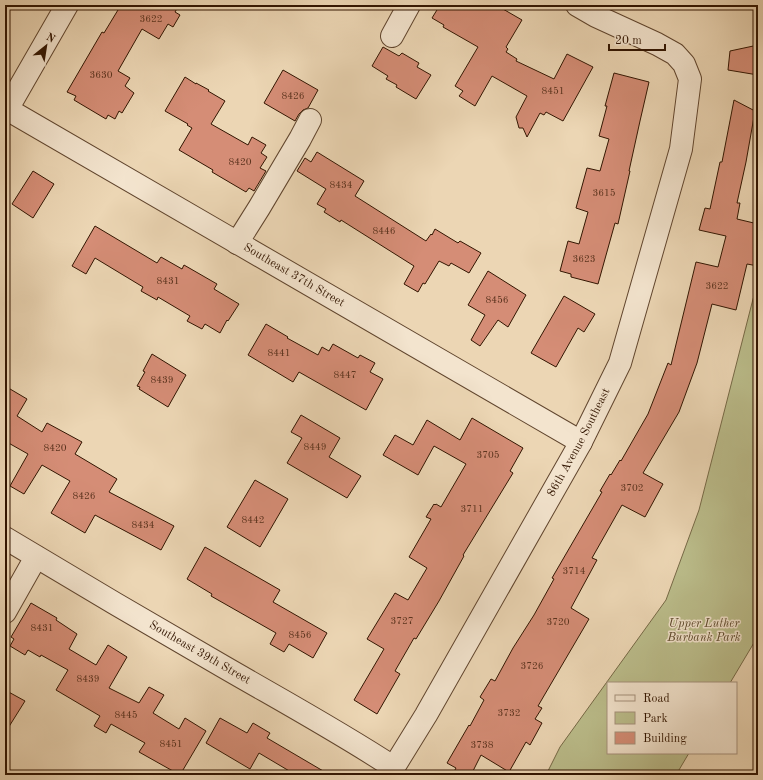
<svg xmlns="http://www.w3.org/2000/svg" width="763" height="780" font-family="'Old Standard TT',serif">
  <rect width="100%" height="100%" fill="#ecd6b4"/>
  <filter id="stains"><feTurbulence type="fractalNoise" baseFrequency=".005" numOctaves="4"/><feColorMatrix values="0 0 0 0 .2 0 0 0 0 .09 0 0 0 0 .02 0 0 0 .5 -.17"/></filter>
  <radialGradient id="worn" r=".72"><stop offset=".6" stop-color="#630" stop-opacity="0"/><stop offset="1" stop-color="#630" stop-opacity=".3"/></radialGradient>
  <path fill="#bbbd8b" stroke="#766946" d="M758,284V636L730,683H608V753H689L676,775H546L560,747L666,600L699,510L753,299Z"/>
  <g fill="#d58d76" stroke="#321501">
    <path d="M121,5H179L175,12L180,15L173,27L168,24L159,39L142,29L118,71L130,78L125,86L134,93L122,113L119,111L115,119L108,115L106,119L74,100L76,96L67,92L102,32L104,33Z"/>
    <path d="M440,5H496L522,20L506,47L508,49L506,52L517,59L516,61L554,79L567,54L593,67L563,121L546,112L544,115L540,113L527,137L523,128H519L516,117L527,96L492,76L475,106L459,96L463,91L455,86L478,47L443,27L444,25L432,18Z"/>
    <path d="M758,45V75L728,70L730,51Z"/>
    <path d="M383,47L399,56L402,53L419,63L417,67L431,75L416,99L396,87L397,85L386,79L388,76L372,66Z"/>
    <path d="M283,70L318,90L308,108L303,110L299,114L295,121L264,103Z"/>
    <path d="M614,73L649,82L640,121L629,171H630L618,224L615,223L598,284L571,277V274L560,271L568,241L579,244L588,212L576,208L587,168L600,171L609,139L599,136L607,106H605Z"/>
    <path d="M185,77L196,84V83L209,90L208,91L225,101L211,124L248,145L252,137L266,145L261,153L267,157L260,168L266,171L254,191L249,188L246,192L212,172L213,170L179,150L192,128L187,125L188,124L165,111Z"/>
    <path d="M734,100L755,111L746,162L737,203H740L737,219L758,224V266L747,264L736,310L712,304L697,363L679,412L643,473L663,484L645,517L622,505L592,558L597,560L571,608L589,619L538,706L542,708L535,719L542,723L530,745L526,742L509,772L481,755L471,775H452L456,768L447,763L469,725L470,726L484,700L480,697L491,679L495,681L513,648L534,615L554,579L552,578L602,492L600,491L610,474L611,475L620,460L621,461L648,414L668,363L671,365L696,262L718,267L726,236L699,230L705,208L710,209L720,162H722Z"/>
    <path d="M317,152L364,181L355,196L426,241L431,234L432,235L435,229L458,243L460,241L481,253L469,273L451,263L449,266L439,261L425,284L423,283L418,292L404,284L414,266L341,220L340,222L324,212L326,209L317,204L326,189L297,171L305,158L311,162Z"/>
    <path d="M33,171L54,184L33,218L12,204Z"/>
    <path d="M95,226L157,263L161,257L182,269L184,265L217,284L214,289L239,304L228,321L227,320L220,333L205,324L202,329L187,321L190,316L158,297L157,300L141,291L143,287L95,258L86,274L72,266Z"/>
    <path d="M488,271L526,295L508,327L498,320L480,346L471,340L485,315L468,305Z"/>
    <path d="M564,296L595,314L584,332L578,328L556,367L531,353Z"/>
    <path d="M266,324L288,337L287,338L318,355L322,347L329,351L333,344L358,358L360,355L375,363L370,372L383,379L366,410L299,372L293,382L248,355Z"/>
    <path d="M152,354L186,375L168,407L147,394L139,389L140,387L137,386L145,372L143,371Z"/>
    <path d="M5,386L27,399L17,416L42,432L47,423L82,442L75,454L117,479L109,492L174,526L161,550L95,515L85,533L51,513L70,481L42,465L24,494L10,486L28,454L5,441Z"/>
    <path d="M301,415L340,438L329,457L361,476L347,498L287,463L302,438L291,432Z"/>
    <path d="M472,418L523,448L510,471L513,473L463,555L464,556L439,601L416,639L414,638L395,671L400,674L377,714L354,700L384,649L367,639L395,593L408,600L427,568L409,557L431,519L426,517L434,504L435,505L436,504L441,507L466,464L434,446L418,475L383,455L395,435L413,445L427,420L460,440Z"/>
    <path d="M255,480L288,499L260,547L227,527Z"/>
    <path d="M205,547L280,590L273,602L327,633L313,658L289,644L284,652L270,644L276,633L211,596L212,594L187,579Z"/>
    <path d="M31,603L57,618L56,620L77,634L69,649L96,665L108,645L127,657L109,688L139,703L149,687L164,695L153,713L179,729L185,718L206,731L180,775L139,752L145,743L111,724L106,733L94,726L100,716L56,690L68,670L41,655L40,657L28,650L25,655L10,646L14,639L11,637Z"/>
    <path d="M5,690L25,701L5,733Z"/>
    <path d="M220,718L247,733L253,723L270,733L267,738L330,775H296L259,753L250,769L206,743Z"/>
  </g>
  <g fill="none" stroke-linecap="round" stroke-linejoin="round">
    <defs>
      <g id="minor">
        <path d="M392,36L409,5"/>
        <path id="s1" d="M5,108L581,442"/>
        <path d="M5,113L67,5"/>
        <path d="M237,243L259,208L300,139L310,120"/>
        <path id="s2" d="M5,538C78,582 151,625 224,667C281,700 338,731 393,767"/>
        <path d="M5,612L36,557"/>
        <path id="s3" d="M389,775L426,715L581,442L620,363L681,149L690,79L684,64L675,54L657,44L596,16L577,5"/>
      </g>
    </defs>
    <use href="#minor" stroke="#60452e" stroke-width="24"/>
    <use href="#minor" stroke="#f3e4ce" stroke-width="22"/>
  </g>
  <g text-anchor="middle" dominant-baseline="central" stroke-width="3" stroke-linejoin="round" paint-order="stroke">
    <g font-size="10" fill="#5b331e">
      <text x="151" y="19">3622</text>
      <text x="101" y="75">3630</text>
      <text x="553" y="91">8451</text>
      <text x="293" y="96">8426</text>
      <text x="240" y="162">8420</text>
      <text x="341" y="185">8434</text>
      <text x="604" y="193">3615</text>
      <text x="384" y="231">8446</text>
      <text x="584" y="259">3623</text>
      <text x="168" y="281">8431</text>
      <text x="717" y="286">3622</text>
      <text x="497" y="300">8456</text>
      <text x="279" y="353">8441</text>
      <text x="345" y="375">8447</text>
      <text x="162" y="380">8439</text>
      <text x="315" y="447">8449</text>
      <text x="55" y="448">8420</text>
      <text x="488" y="455">3705</text>
      <text x="632" y="488">3702</text>
      <text x="84" y="496">8426</text>
      <text x="472" y="509">3711</text>
      <text x="253" y="520">8442</text>
      <text x="143" y="525">8434</text>
      <text x="574" y="571">3714</text>
      <text x="402" y="621">3727</text>
      <text x="558" y="622">3720</text>
      <text x="42" y="628">8431</text>
      <text x="300" y="635">8456</text>
      <text x="532" y="666">3726</text>
      <text x="88" y="679">8439</text>
      <text x="509" y="713">3732</text>
      <text x="126" y="715">8445</text>
      <text x="171" y="744">8451</text>
      <text x="482" y="745">3738</text>
    </g>
    <g font-size="12" fill="#321501" stroke="#f3e4ce">
      <text stroke="none"><textPath href="#s1" startOffset="334">Southeast 37th Street</textPath></text>
      <text stroke="none"><textPath href="#s3" startOffset="383">86th Avenue Southeast</textPath></text>
      <text stroke="none"><textPath href="#s2" startOffset="226">Southeast 39th Street</textPath></text>
    </g>
    <g font-size="12" font-style="italic" fill="#5b472a" stroke="#f3e4ce">
      <text x="704" y="624">Upper Luther<tspan x="704" dy="14">Burbank Park</tspan></text>
    </g>
  </g>
  <rect width="763" height="780" fill="none" stroke="#ecd6b4" stroke-width="20"/>
  <rect x="6" y="6" width="751" height="768" fill="none" stroke="#321501" stroke-width="2"/>
  <rect x="10" y="10" width="743" height="760" fill="none" stroke="#321501"/>
  <rect x="607" y="682" width="130" height="72" fill="#f3e4ce" stroke="#a6917c"/>
  <rect x="615" y="695" width="20" height="6" fill="#f3e4ce" stroke="#a6917c"/>
  <text x="643" y="702" font-size="12" fill="#321501">Road</text>
  <rect x="615" y="712" width="20" height="12" fill="#bbbd8b" stroke="#a6917c"/>
  <text x="643" y="722" font-size="12" fill="#321501">Park</text>
  <rect x="615" y="732" width="20" height="12" fill="#d58d76" stroke="#a6917c"/>
  <text x="643" y="742" font-size="12" fill="#321501">Building</text>
  <g transform="translate(46 46) rotate(30)" stroke="#f3e4ce" stroke-width="3" paint-order="stroke">
  <path d="M0-3L7 15L0 10L-7 15Z" fill="#321501"/>
  <text y="-6" font-size="11" font-weight="bold" text-anchor="middle" fill="#321501">N</text>
  </g>
  <path d="M609 44v6h56v-6" fill="none" stroke="#321501" stroke-width="2"/>
  <text x="615" y="44" font-size="12" fill="#321501" stroke="#f3e4ce" stroke-width="3" paint-order="stroke">20 m</text>
  <rect width="100%" height="100%" filter="url(#stains)"/>
  <rect width="100%" height="100%" fill="url(#worn)"/>
</svg>
